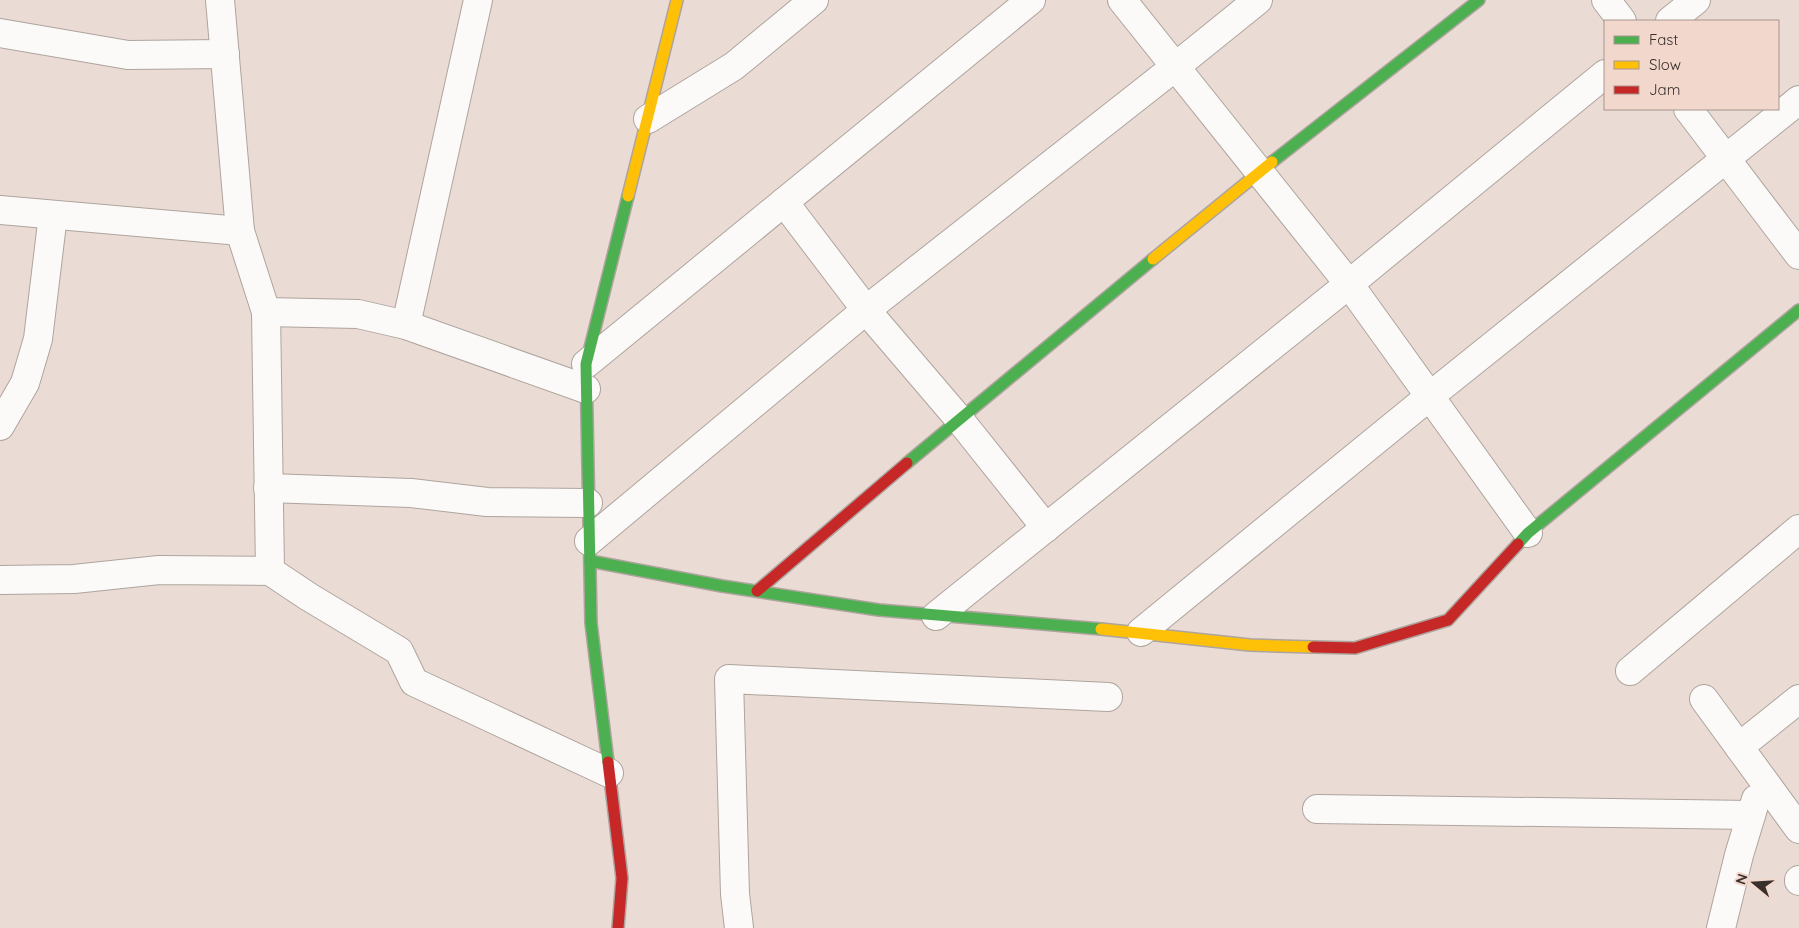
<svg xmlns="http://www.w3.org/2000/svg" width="1799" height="928" font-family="Quicksand,sans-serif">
  <rect width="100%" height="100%" fill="#eadcd4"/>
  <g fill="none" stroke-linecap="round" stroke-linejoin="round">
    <defs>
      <g id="street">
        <path d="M220,0L240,231L266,312L270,571"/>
        <path d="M1122,0L1349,284L1528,533"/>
        <path d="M1606,0L1622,21"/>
        <path d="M1670,21L1696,0"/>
        <path d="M0,33L128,55L225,54"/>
        <path d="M1688,109L1799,255"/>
        <path d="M648,119L734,66L814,0"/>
        <path d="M784,202L866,310L959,419L1046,528"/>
        <path d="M0,210L240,231"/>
        <path d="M266,312L358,314L406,325L586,389"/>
        <path d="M406,325L478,0"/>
        <path d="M586,364L1031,0"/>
        <path d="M0,426L25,383L38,339L53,215"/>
        <path d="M268,488L411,493L487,502L588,503"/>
        <path d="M589,541L866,310L1175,67L1258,0"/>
        <path d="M0,580L74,579L159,570L270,571L309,597L399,651L414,682L609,773"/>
        <path d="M936,616L1349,284L1605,74"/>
        <path d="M1141,632L1430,396L1799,100"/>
        <path d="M1630,671L1799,529"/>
        <path d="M1704,699L1799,829"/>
        <path d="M1739,747L1799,699"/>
        <path d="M1317,809L1751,815"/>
        <path d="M1799,880V881"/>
        <path d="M739,928L735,894L729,679L1108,697"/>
        <path d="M1721,928L1739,855L1756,799"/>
      </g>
      <g id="fast">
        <path d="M1272,162L1479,0"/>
        <path d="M907,463L1153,259"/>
        <path d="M1518,544L1528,533L1799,310"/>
        <path d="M590,561L722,586L879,610L1101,629"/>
        <path d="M608,762L591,623L586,364L628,196"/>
      </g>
      <g id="slow">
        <path d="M628,196L677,0"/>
        <path d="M1153,259L1272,162"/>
        <path d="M1101,629L1250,645L1313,647"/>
      </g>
      <g id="jam">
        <path d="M757,591L907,463"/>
        <path d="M1313,647L1355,648L1448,620L1518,544"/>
        <path d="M608,762L622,878L618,928"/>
      </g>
    </defs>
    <use href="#street" stroke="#aea49e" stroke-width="30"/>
    <use href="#fast" stroke="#aea49e" stroke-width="14"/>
    <use href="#slow" stroke="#aea49e" stroke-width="14"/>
    <use href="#jam" stroke="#aea49e" stroke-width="14"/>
    <use href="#street" stroke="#fcfaf9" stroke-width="28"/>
    <use href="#fast" stroke="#4caf50" stroke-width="11"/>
    <use href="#slow" stroke="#ffc107" stroke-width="11"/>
    <use href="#jam" stroke="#c62828" stroke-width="11"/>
  </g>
  <rect x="1604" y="20" width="175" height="90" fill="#f2d8cc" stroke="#a8948c"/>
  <rect x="1614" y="36" width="25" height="8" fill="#4caf50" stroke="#a8948c"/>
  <text x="1649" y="45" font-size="15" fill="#392f2b">Fast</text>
  <rect x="1614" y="61" width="25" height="8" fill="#ffc107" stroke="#a8948c"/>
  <text x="1649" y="70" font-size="15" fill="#392f2b">Slow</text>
  <rect x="1614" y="86" width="25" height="8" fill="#c62828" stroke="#a8948c"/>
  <text x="1649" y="95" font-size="15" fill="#392f2b">Jam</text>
  <g transform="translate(1754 883) rotate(288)" stroke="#f2d8cc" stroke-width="4" paint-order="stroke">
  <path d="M0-4L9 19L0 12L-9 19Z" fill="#392f2b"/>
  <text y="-8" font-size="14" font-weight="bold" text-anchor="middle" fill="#392f2b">N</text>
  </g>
</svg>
